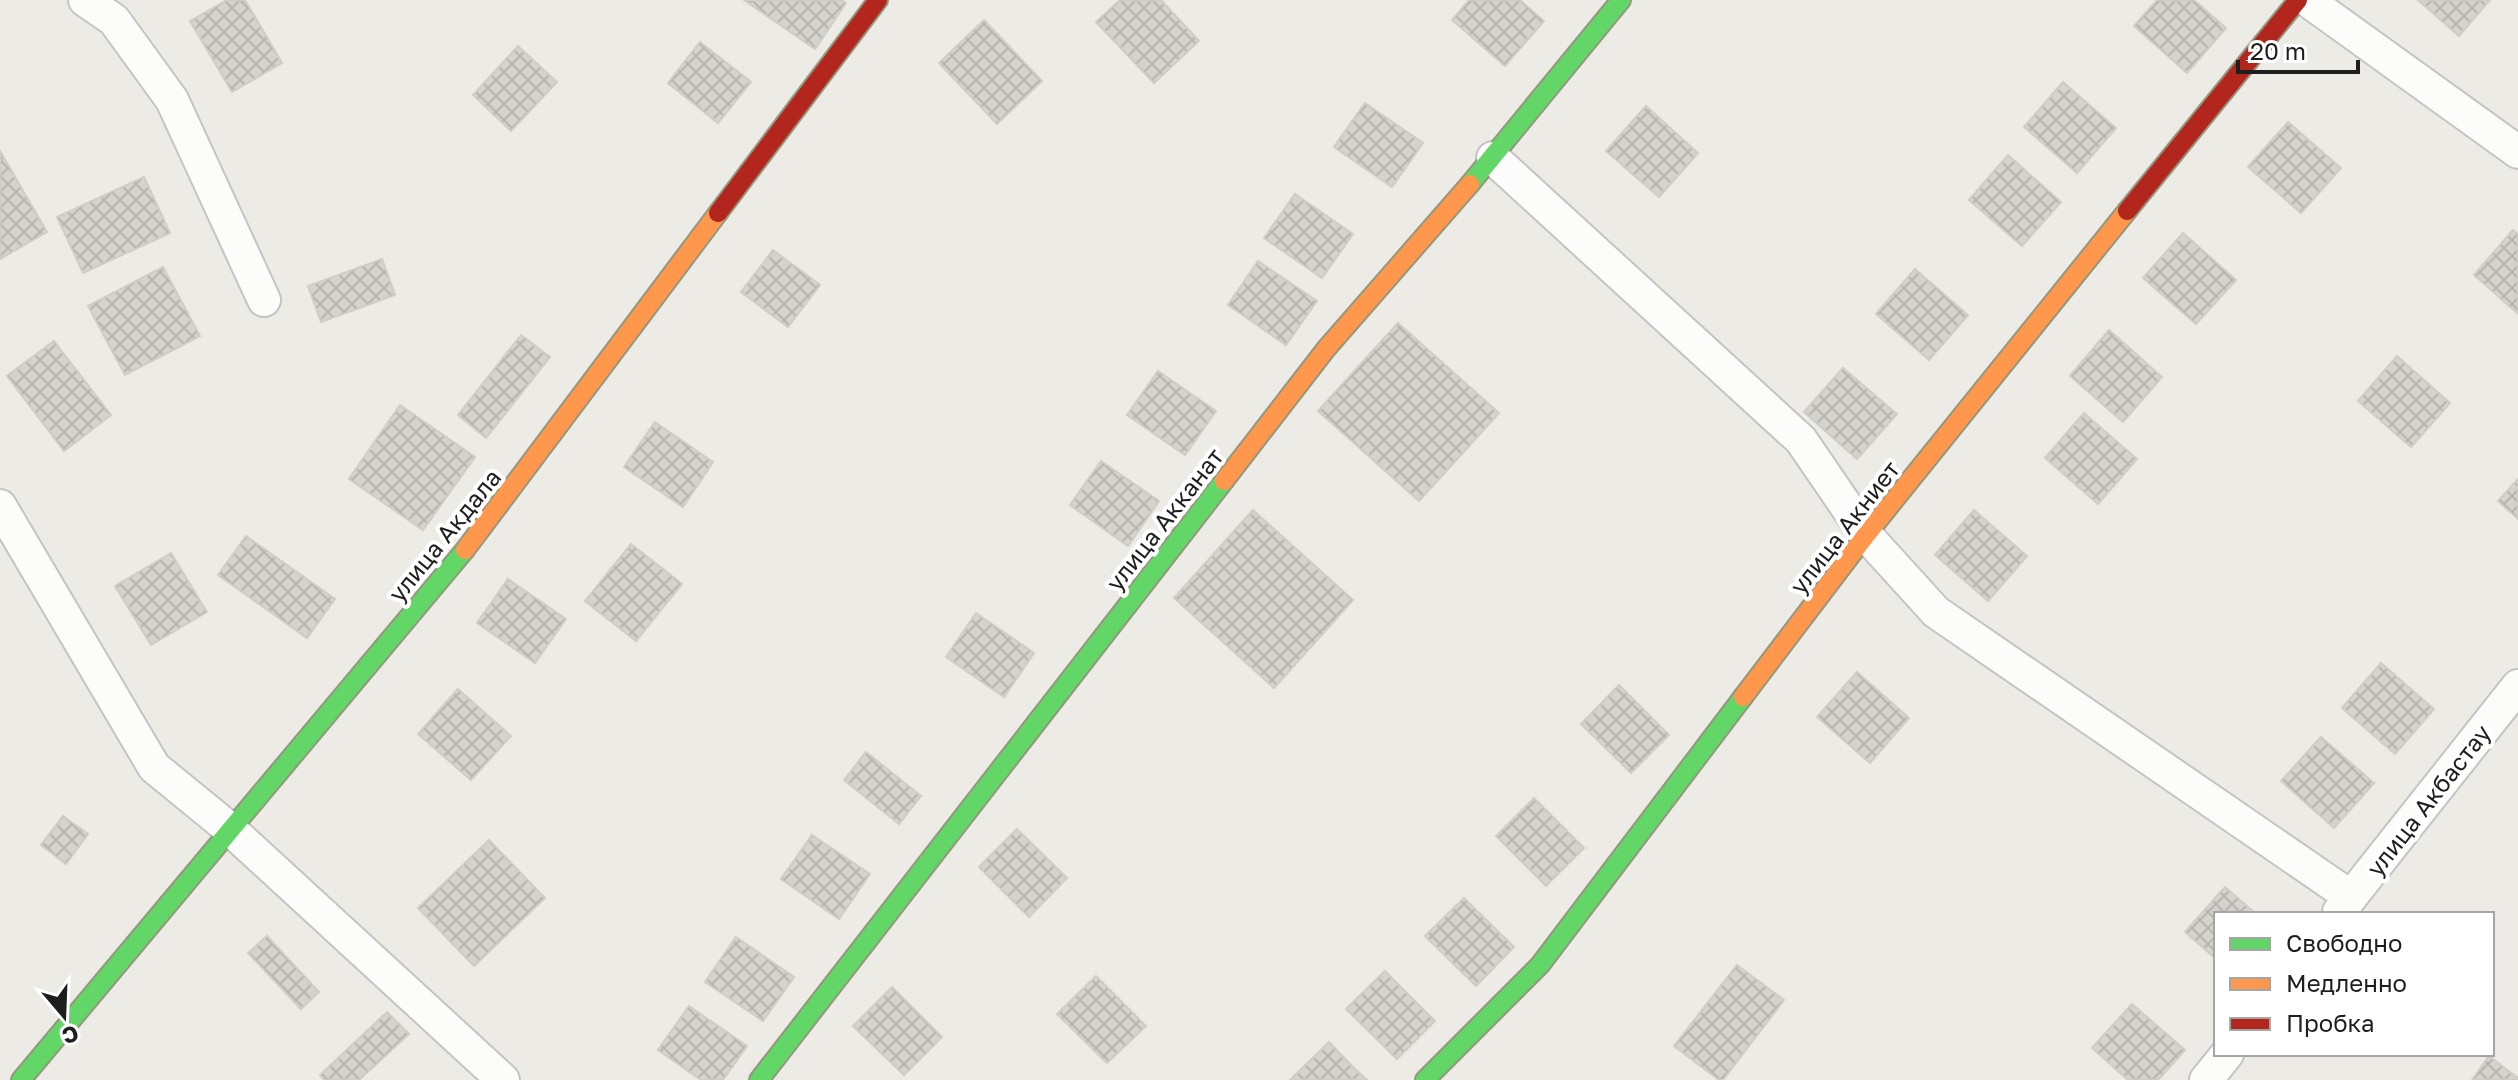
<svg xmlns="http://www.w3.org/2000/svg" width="2518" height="1080" font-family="'Golos Text',sans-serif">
  <defs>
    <pattern id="building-cross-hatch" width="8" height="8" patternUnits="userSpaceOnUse" patternTransform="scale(2)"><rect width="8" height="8" fill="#d5d3ce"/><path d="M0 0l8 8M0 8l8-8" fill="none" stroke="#b6b5b0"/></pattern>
  </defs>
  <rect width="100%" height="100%" fill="#ecebe6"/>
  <g fill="url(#building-cross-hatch)" stroke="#d0ccc7" stroke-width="2">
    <path d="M227,0H245L282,63L232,92L190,21Z"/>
    <path d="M744,0H842L846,3L815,49Z"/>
    <path d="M1120,0H1161L1199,41L1154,83L1096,22Z"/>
    <path d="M1469,0H1520L1544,21L1505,66L1452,20Z"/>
    <path d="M2157,0H2194L2226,28L2187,73L2134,26Z"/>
    <path d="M2418,0H2490L2459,36Z"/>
    <path d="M984,20L1042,81L997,124L939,63Z"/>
    <path d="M700,42L751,82L718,123L668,83Z"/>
    <path d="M518,46L557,82L511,131L473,95Z"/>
    <path d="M2063,82L2116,128L2077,173L2024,127Z"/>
    <path d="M1365,103L1423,143L1392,187L1334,147Z"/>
    <path d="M1646,106L1698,153L1659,197L1606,151Z"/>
    <path d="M2288,122L2341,168L2301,213L2248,167Z"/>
    <path d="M0,151L47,232L0,259Z"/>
    <path d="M2008,155L2061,202L2022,246L1969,200Z"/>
    <path d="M144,177L170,233L83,273L57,217Z"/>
    <path d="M1295,194L1353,234L1322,278L1264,238Z"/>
    <path d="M2513,230L2518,234V314L2474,275Z"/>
    <path d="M2183,233L2236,280L2196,324L2143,278Z"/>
    <path d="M773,250L820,285L788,327L741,292Z"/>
    <path d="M382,259L395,295L321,322L308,286Z"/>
    <path d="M1258,261L1317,301L1286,345L1228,305Z"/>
    <path d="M163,267L200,336L125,375L88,306Z"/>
    <path d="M1915,269L1968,315L1929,360L1876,314Z"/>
    <path d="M1398,323L1499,413L1419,501L1318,411Z"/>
    <path d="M2109,330L2162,377L2123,422L2070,376Z"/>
    <path d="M521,335L550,357L486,438L458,415Z"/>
    <path d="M54,341L111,415L64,451L7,376Z"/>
    <path d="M2397,356L2450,403L2411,447L2358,401Z"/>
    <path d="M1843,368L1897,414L1857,459L1804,412Z"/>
    <path d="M1158,371L1216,411L1185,455L1127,415Z"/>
    <path d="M400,405L475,457L423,530L349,479Z"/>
    <path d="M2084,413L2137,459L2098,504L2045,458Z"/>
    <path d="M655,422L713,462L683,507L624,467Z"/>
    <path d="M1101,461L1159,501L1128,546L1070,505Z"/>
    <path d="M2518,479V519L2498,501Z"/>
    <path d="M1253,510L1353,600L1274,688L1174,598Z"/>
    <path d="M1974,510L2027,556L1988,601L1935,555Z"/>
    <path d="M246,536L335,599L307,638L218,575Z"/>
    <path d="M631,544L682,584L636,641L585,601Z"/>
    <path d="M171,553L207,612L151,645L115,586Z"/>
    <path d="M508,579L566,619L535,663L477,623Z"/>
    <path d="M976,613L1034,653L1004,697L946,657Z"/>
    <path d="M2381,663L2434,709L2395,754L2342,708Z"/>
    <path d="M1857,672L1909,718L1870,763L1817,717Z"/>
    <path d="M1619,685L1669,735L1631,773L1581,724Z"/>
    <path d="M458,689L511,736L471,780L418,734Z"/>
    <path d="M2321,737L2374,783L2334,828L2281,781Z"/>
    <path d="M866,752L921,796L899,824L844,780Z"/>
    <path d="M1534,798L1584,848L1546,886L1496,836Z"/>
    <path d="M63,816L88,834L66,864L41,845Z"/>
    <path d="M1017,829L1067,878L1029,917L979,867Z"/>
    <path d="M812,835L870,874L839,919L781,879Z"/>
    <path d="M489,840L545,898L474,966L418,908Z"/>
    <path d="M2225,887L2256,914H2216V959L2185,932Z"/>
    <path d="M1464,898L1514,947L1476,986L1425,936Z"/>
    <path d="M267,936L319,992L301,1009L248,953Z"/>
    <path d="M736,937L794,977L763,1021L705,982Z"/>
    <path d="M1737,965L1784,1000L1723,1080H1719L1674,1046Z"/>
    <path d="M1385,971L1435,1021L1397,1059L1346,1009Z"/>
    <path d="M1096,976L1146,1026L1107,1063L1057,1014Z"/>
    <path d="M892,987L942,1037L904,1075L853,1026Z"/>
    <path d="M2132,1004L2185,1050L2158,1080H2128L2092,1048Z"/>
    <path d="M689,1006L747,1046L723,1080H701L658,1050Z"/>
    <path d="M387,1012L409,1034L359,1080H324L320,1075Z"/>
    <path d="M1329,1042L1353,1067L1367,1080H1290Z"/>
    <path d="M2489,1056L2518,1078V1080H2472Z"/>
  </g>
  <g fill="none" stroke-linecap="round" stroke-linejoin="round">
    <defs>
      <g id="street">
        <path d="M85,0L114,20L172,100L264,300"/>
        <path d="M2307,0L2518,152"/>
        <path d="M1493,158L1801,440L1866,535L1936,612L2351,897"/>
        <path d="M0,506L154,767L231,830L503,1080"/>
        <path d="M2339,912L2518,686"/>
        <path d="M2206,1080L2227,1054"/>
      </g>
      <g id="fast">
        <path d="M1470,184L1621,0"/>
        <path d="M21,1080L465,550"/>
        <path d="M759,1080L1224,481"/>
        <path d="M1425,1080L1540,965L1743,697"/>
      </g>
      <g id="slow">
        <path d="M1224,481L1326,349L1470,184"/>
        <path d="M465,550L718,213"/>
        <path d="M1743,697L1866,535L2127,211"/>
      </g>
      <g id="jam">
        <path d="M2127,211L2298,0"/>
        <path d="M718,213L878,0"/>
      </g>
    </defs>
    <use href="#street" stroke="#c5c4c2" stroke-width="36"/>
    <use href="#fast" stroke="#93977d" stroke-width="22"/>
    <use href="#slow" stroke="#93977d" stroke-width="22"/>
    <use href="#jam" stroke="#93977d" stroke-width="22"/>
    <use href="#street" stroke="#fcfcfb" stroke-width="32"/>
    <use href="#fast" stroke="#63d668" stroke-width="18"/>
    <use href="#slow" stroke="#ff974d" stroke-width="18"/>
    <use href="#jam" stroke="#b3261e" stroke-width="18"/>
  </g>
  <g text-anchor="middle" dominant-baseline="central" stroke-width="8" stroke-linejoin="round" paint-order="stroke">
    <g font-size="24" fill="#1e1e1e" stroke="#fff">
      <text transform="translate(1164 519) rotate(-52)">улица Акканат</text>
      <text transform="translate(1844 527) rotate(-52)">улица Акниет</text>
      <text transform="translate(444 535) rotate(-51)">улица Акдала</text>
      <text transform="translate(2428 800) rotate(-52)">улица Акбастау</text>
    </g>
  </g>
  <rect x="2214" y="912" width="280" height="144" fill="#ffffff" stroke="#a5a5a5" stroke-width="2"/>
  <rect x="2230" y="938" width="40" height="12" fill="#63d668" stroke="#a5a5a5" stroke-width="2"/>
  <text x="2286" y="952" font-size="24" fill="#1e1e1e">Свободно</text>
  <rect x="2230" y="978" width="40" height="12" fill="#ff974d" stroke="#a5a5a5" stroke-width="2"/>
  <text x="2286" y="992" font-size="24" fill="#1e1e1e">Медленно</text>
  <rect x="2230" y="1018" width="40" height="12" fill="#b3261e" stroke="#a5a5a5" stroke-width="2"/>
  <text x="2286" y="1032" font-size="24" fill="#1e1e1e">Пробка</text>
  <g transform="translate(64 1016) rotate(161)" stroke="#ffffff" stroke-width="6" paint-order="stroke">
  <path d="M0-6L14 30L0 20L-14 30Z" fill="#1e1e1e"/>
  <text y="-12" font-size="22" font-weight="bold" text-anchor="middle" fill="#1e1e1e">С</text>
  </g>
  <path d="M2238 60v12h120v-12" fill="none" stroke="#1e1e1e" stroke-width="4"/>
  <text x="2250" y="60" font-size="24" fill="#1e1e1e" stroke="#ffffff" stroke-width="6" paint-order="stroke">20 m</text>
</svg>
